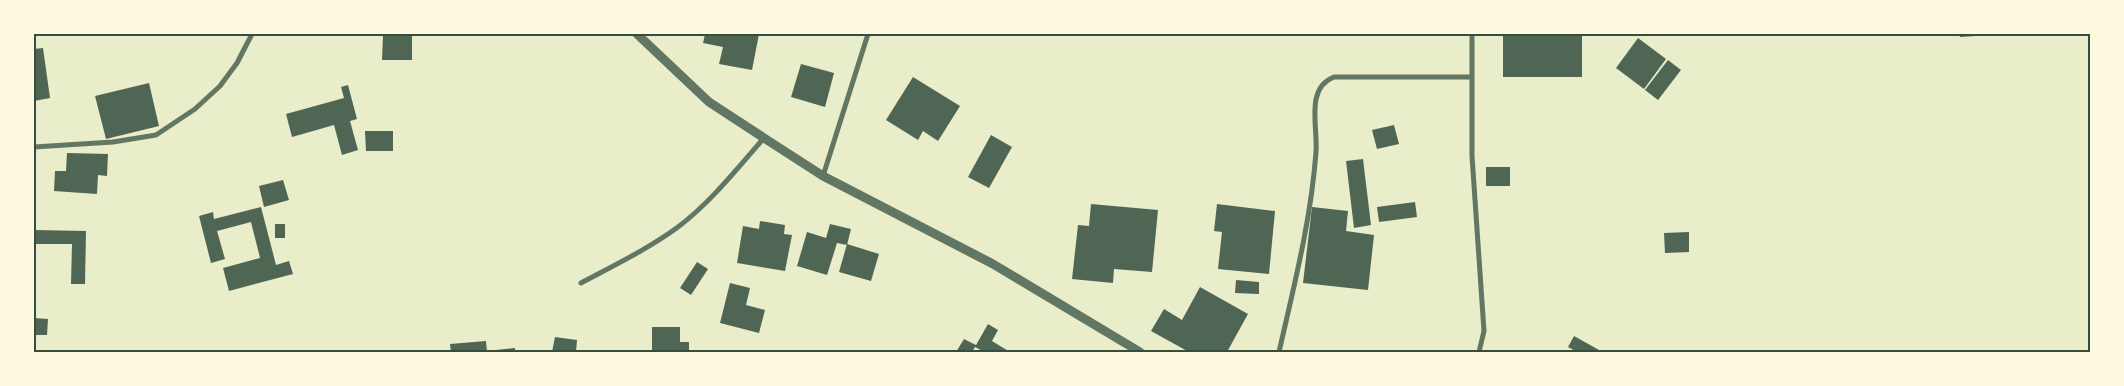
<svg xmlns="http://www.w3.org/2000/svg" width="2124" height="386" font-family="'IBM Plex Sans',sans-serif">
  <rect width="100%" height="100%" fill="#e9edc9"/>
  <g fill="#4f6655">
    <path d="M390,34H412V60H382L383,36H390Z"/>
    <path d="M705,34H759L752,70L719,64L723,47L703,43Z"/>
    <rect x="1503" y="34" width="79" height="43"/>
    <path d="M1959,34H1992V35L1960,37Z"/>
    <path d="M1638,38L1666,59L1644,89L1616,68Z"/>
    <path d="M43,48L50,98L34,101V49Z"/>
    <path d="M1668,60L1681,70L1658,100L1645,90Z"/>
    <path d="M801,64L834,73L825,107L791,97Z"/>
    <path d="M913,77L960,106L938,141L923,131L918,140L886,120Z"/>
    <path d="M149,83L159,126L106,139L95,96Z"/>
    <path d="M348,85L357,119L350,121L358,150L342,155L334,125L292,137L286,114L344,98L341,87Z"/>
    <path d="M1394,125L1399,144L1377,149L1372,130Z"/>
    <path d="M365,131H393V151H366Z"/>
    <path d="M991,135L1012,147L989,188L968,177Z"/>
    <path d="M67,153L108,154L107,176L98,175L97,194L54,191L55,171H66Z"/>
    <path d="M1363,159L1371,225L1354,228L1346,161Z"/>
    <rect x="1486" y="167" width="24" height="19"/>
    <path d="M283,180L289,200L264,207L259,186Z"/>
    <path d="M1415,202L1417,217L1379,222L1377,207Z"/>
    <path d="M1091,204L1158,210L1152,272L1114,269L1113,283L1072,279L1078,225L1089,226Z"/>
    <path d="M1217,204L1275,211L1269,274L1218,269L1222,232L1214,231Z"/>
    <path d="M261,207L276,265L289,261L293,274L229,291L223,268L260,258L251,222L217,231L225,259L211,263L199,216L213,212L214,219Z"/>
    <path d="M1312,207L1348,211L1346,231L1374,235L1368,290L1303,283Z"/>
    <path d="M760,221L785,225L784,234L792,235L785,271L737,263L743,226L759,229Z"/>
    <rect x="275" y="224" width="10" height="14"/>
    <path d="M830,224L851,229L847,245L837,243L827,275L797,266L807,232L826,238Z"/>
    <path d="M34,230L86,231L85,284H71L72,244H34Z"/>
    <path d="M1689,232V252L1665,253L1664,233Z"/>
    <path d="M847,244L879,254L871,281L839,272Z"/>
    <path d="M697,262L708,269L691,295L680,288Z"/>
    <path d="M1236,280L1259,282V294L1235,293Z"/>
    <path d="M730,283L750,288L746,305L765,310L759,333L720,323Z"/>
    <path d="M1200,287L1248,314L1227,352H1189L1151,331L1164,309L1182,320Z"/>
    <path d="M34,318L48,319L47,335H34Z"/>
    <path d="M988,324L998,330L992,341L1010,352H984L975,347L972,352H956L964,339L976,345Z"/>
    <path d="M652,327H680V342H689V352H652Z"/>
    <path d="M1574,336L1599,350L1598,352H1577L1568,347Z"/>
    <path d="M555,337L577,340L576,352H552Z"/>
    <path d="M486,341L487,352H451L450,344Z"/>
    <path d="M515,348V352H487V351Z"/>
  </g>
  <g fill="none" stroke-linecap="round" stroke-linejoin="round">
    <g stroke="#617663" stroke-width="5">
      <path d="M1472,34V156L1484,331L1479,352"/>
      <path d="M34,147L113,142L156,135L195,109L220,86L237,63L252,34"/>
      <path d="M823,176L868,34"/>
      <path d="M581,283C613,266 648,249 678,227C710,203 737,169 764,138"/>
      <path d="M1279,352C1294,286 1311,220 1316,152C1318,127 1305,88 1334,77H1471"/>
    </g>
    <path stroke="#617663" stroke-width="9" d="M637,34L709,102L764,138L823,176L993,264L1140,352"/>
  </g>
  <rect width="2124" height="386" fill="none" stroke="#fefae0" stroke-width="70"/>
  <rect x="35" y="35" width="2054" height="316" fill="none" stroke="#344e41" stroke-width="2"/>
</svg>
